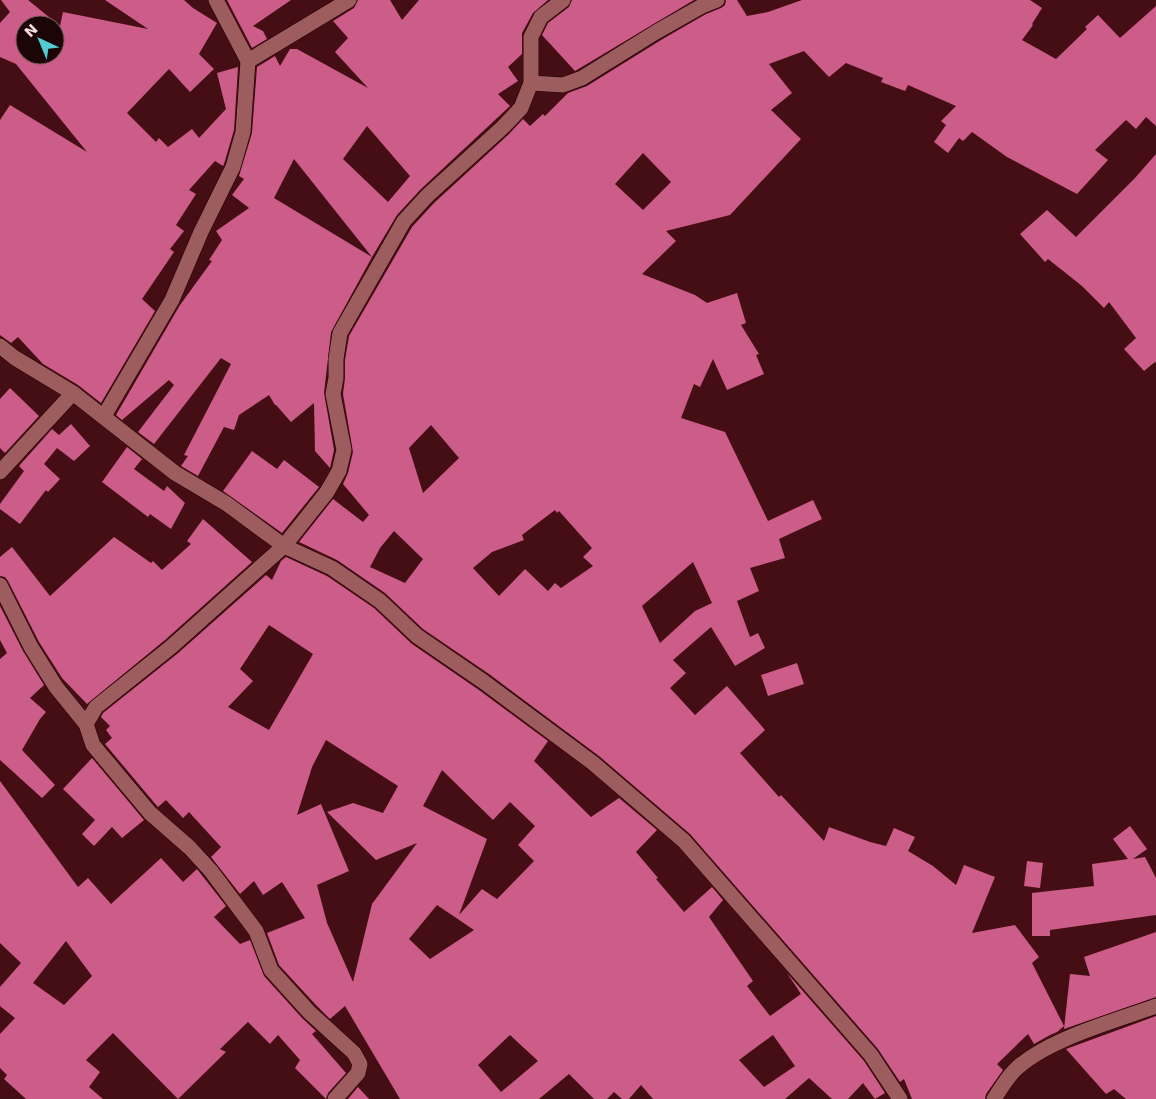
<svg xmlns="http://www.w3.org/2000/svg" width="1156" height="1099" font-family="'DejaVu Sans',sans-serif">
  <rect width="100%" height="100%" fill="#450d14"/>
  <g fill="#cc5d88" fill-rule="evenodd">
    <path d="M1,0H28L60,26L63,12L148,29L105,0H184L193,8L217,23L199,54L214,69L190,92L169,69L127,113L156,142L159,138L168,147L192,129L199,138L226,109L217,73L238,67L234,130L224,164L223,166L215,161L189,190L196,194L176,225L184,231L170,249L174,252L142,299L155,311L101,403L78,385L43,364L18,337L11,343L0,335V120L10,105L87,152L16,64L0,57V23L10,12ZM25,25H55V55H25Z"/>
    <path d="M227,0H291L253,26L263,31L267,39L252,48Z"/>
    <path d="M358,0H390L402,20L419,0H548L533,13L522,33V54L508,67L518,81L498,94L510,106L421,189L397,215L372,257L294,159L274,198L372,257L331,332L324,393L334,450L330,468L315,451L314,403L291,422L276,405H275L269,395L239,415L234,430L224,427L198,476L181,466L188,456L184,455L231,364L221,358L154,444L138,432L174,385L169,380L122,420L116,415L180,305L212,261L209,260L222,240L216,231L249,208L232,195L244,179L239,176L252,133L257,67L275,56L280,66L290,49H297L368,88L335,52L348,38L333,21L354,8ZM367,126L410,176L388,202L343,159Z"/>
    <path d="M572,0H694L575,71L542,35L548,23L569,7Z"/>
    <path d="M726,0H737L747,16L768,12L802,0H1030L1042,8L1032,24L1033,25L1022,40L1056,59L1087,29L1085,27L1098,15L1120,38L1156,6V126L1146,117L1136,129L1126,120L1095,150L1108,160L1077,194L1007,157L972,132L963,141L959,138L948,153L934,142L946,125L941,121L956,106L908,85L905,91L881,82L883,78L846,63L829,77L804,51L769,64L792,93L771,110L801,139L730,215L666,231L676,241L642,274L695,295L707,303L737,293L746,323L741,325L759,354L756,355L764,374L727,390L713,359L700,387L694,384L681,418L725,432L768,521L813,500L822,519L779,539L785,558L750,568L759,591L737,601L750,637L758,633L765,648L735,666L711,627L673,660L686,673L670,688L695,715L727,686L765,730L740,753L779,797L781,795L824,841L829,827L870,842L886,846L894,828L915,837L908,851L933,866L956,885L964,865L995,877L972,933L1015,925L1039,957L1032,963L1064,1026L1057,1032L1050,1035L1034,1044L1028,1034L997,1064L1003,1070L986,1094L985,1099H912L904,1079L900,1082L878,1049L690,834L599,756L489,674L423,629L385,593L337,560L299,542L333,499L363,522L369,515L343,484L348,473L353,452L343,394L345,378V360L349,336L412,227L434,203L509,134L523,119L530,126L543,114L545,116L568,93L587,86L661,40L706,14L721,8L725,5ZM643,153L671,182L643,210L615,184ZM431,425L459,458L423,493L409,448ZM555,510L557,513L559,511L592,548L583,557L593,566L561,588L555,583L548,591L525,569L499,596L473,568L492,552L524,540L522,535ZM394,531L423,559L405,583L370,567L380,548ZM693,562L712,603L695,611L660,643L642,606Z"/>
    <path d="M1156,154V363L1155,362L1144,371L1124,349L1136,338L1109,302L1104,308L1082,286L1048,259L1045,262L1020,234L1047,210L1076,237L1135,178Z"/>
    <path d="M10,388L39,416L5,453L0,448V399Z"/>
    <path d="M71,424L90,446L74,461L57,448L44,464L60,479L48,492L46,490L20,524L0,509V504L24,471L19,466L52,429L59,435Z"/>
    <path d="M127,447L142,459L134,469L164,491L167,486L185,503L171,529L150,514L148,517L102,482Z"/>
    <path d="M252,451L277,469L284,460L319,487L282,533L223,491Z"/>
    <path d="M203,519L252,562L165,640L87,704L62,678L39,642L8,581L5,577L0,576V557L12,547L50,596L114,537L151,563L153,561L162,570L191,544L187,541Z"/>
    <path d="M286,557L327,576L374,608L412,644L479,690L548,741L534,761L591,817L619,798L657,830L636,852L658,878L656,879L684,912L712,887L723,900L709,917L753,981L747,986L770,1016L801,994L787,973L864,1061L885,1093L875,1099L863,1083L848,1099H832L809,1078L785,1099H653L641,1085L629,1099H622L614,1092L607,1099H594L569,1074L539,1099H400L345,1006L330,1019L316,1005L279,965L267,933L305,918L282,882L263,895L254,881L240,894L211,857L221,847L189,812L183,818L166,800L158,807L157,806L105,744L112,738L106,730L110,726L101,717L103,713L177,654L266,575L272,580L281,561ZM269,625L313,654L269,730L228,707L253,681L240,669ZM326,740L398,786L383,813L353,803L327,812L376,860L417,843L372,904L353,982L327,923L317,885L349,871L321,804L297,815L312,767ZM442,770L493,820L510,802L535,826L518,845L534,861L497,899L482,889L459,915L487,839L423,806ZM437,905L474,930L430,959L409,939ZM510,1035L538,1061L501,1092L478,1065ZM773,1035L795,1066L764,1087L739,1060Z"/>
    <path d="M0,606L23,651L44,685L30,698L46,712L40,719L22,750L55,785L42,798L0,760V659L7,653L0,640Z"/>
    <path d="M797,663L804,684L768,696L761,675Z"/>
    <path d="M92,758L144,820L122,838L112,827L94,846L82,834L95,820L63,789Z"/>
    <path d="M0,781L78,887L88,878L111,904L161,858L183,882L197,869L226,906L214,917L240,944L250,940L264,976L302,1018L316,1031L312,1034L346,1073L328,1093L326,1099L295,1068L300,1060L278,1035L270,1044L248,1022L220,1049L226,1052L178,1099L113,1033L86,1060L100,1072L89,1087L103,1099H26L4,1079L7,1075L0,1068V1034L15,1018L0,1006V987L21,963L0,943ZM66,941L92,976L64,1005L33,983Z"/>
    <path d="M1130,826L1147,849L1133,859L1145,857L1156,878V915L1050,930V936H1032V893L1094,886L1092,864L1128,859L1113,839Z"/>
    <path d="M1027,861L1043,863L1040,888L1024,886Z"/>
    <path d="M1156,932V997L1064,1029L1070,974L1090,976L1084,957Z"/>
    <path d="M1156,1016V1099H1126L1114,1089L1106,1094L1066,1049Z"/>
    <path d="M358,1087L369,1099H348Z"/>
  </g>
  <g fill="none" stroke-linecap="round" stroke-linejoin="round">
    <defs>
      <g id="minor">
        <path d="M216,0L248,61"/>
        <path d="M531,83L563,85L582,78L656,32L702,6L717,0"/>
        <path d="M0,346L15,358L73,393L175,473L227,504L284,546L332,568L380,601L417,636L484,682L593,763L684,841L871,1055L900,1099"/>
        <path d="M104,416L172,300L201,232L233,167L243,132L248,61L349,0"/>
        <path d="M0,472L73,393"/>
        <path d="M0,585L31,647L56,687L86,724L93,745L150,813L190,848L211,871L256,931L271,970L309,1012L354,1053L360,1064L358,1073L335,1099"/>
        <path d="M86,724L96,707L171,647L284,546L327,492L339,471L344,450L333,394L336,378V359L340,333L404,221L427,196L503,127L521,108L531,83V37L541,17L563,0"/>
        <path d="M994,1099C1000,1090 1006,1079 1014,1071C1044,1040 1115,1021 1156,1006"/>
      </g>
    </defs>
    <use href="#minor" stroke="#230004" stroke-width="16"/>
    <use href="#minor" stroke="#9d5d5f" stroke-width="15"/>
  </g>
  <g transform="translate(40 40) rotate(316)"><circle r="24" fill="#1c0507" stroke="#765c5d"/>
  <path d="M0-4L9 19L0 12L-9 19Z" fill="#52ccd0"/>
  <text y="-8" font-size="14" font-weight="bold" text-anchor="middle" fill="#fcdede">N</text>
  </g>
</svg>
